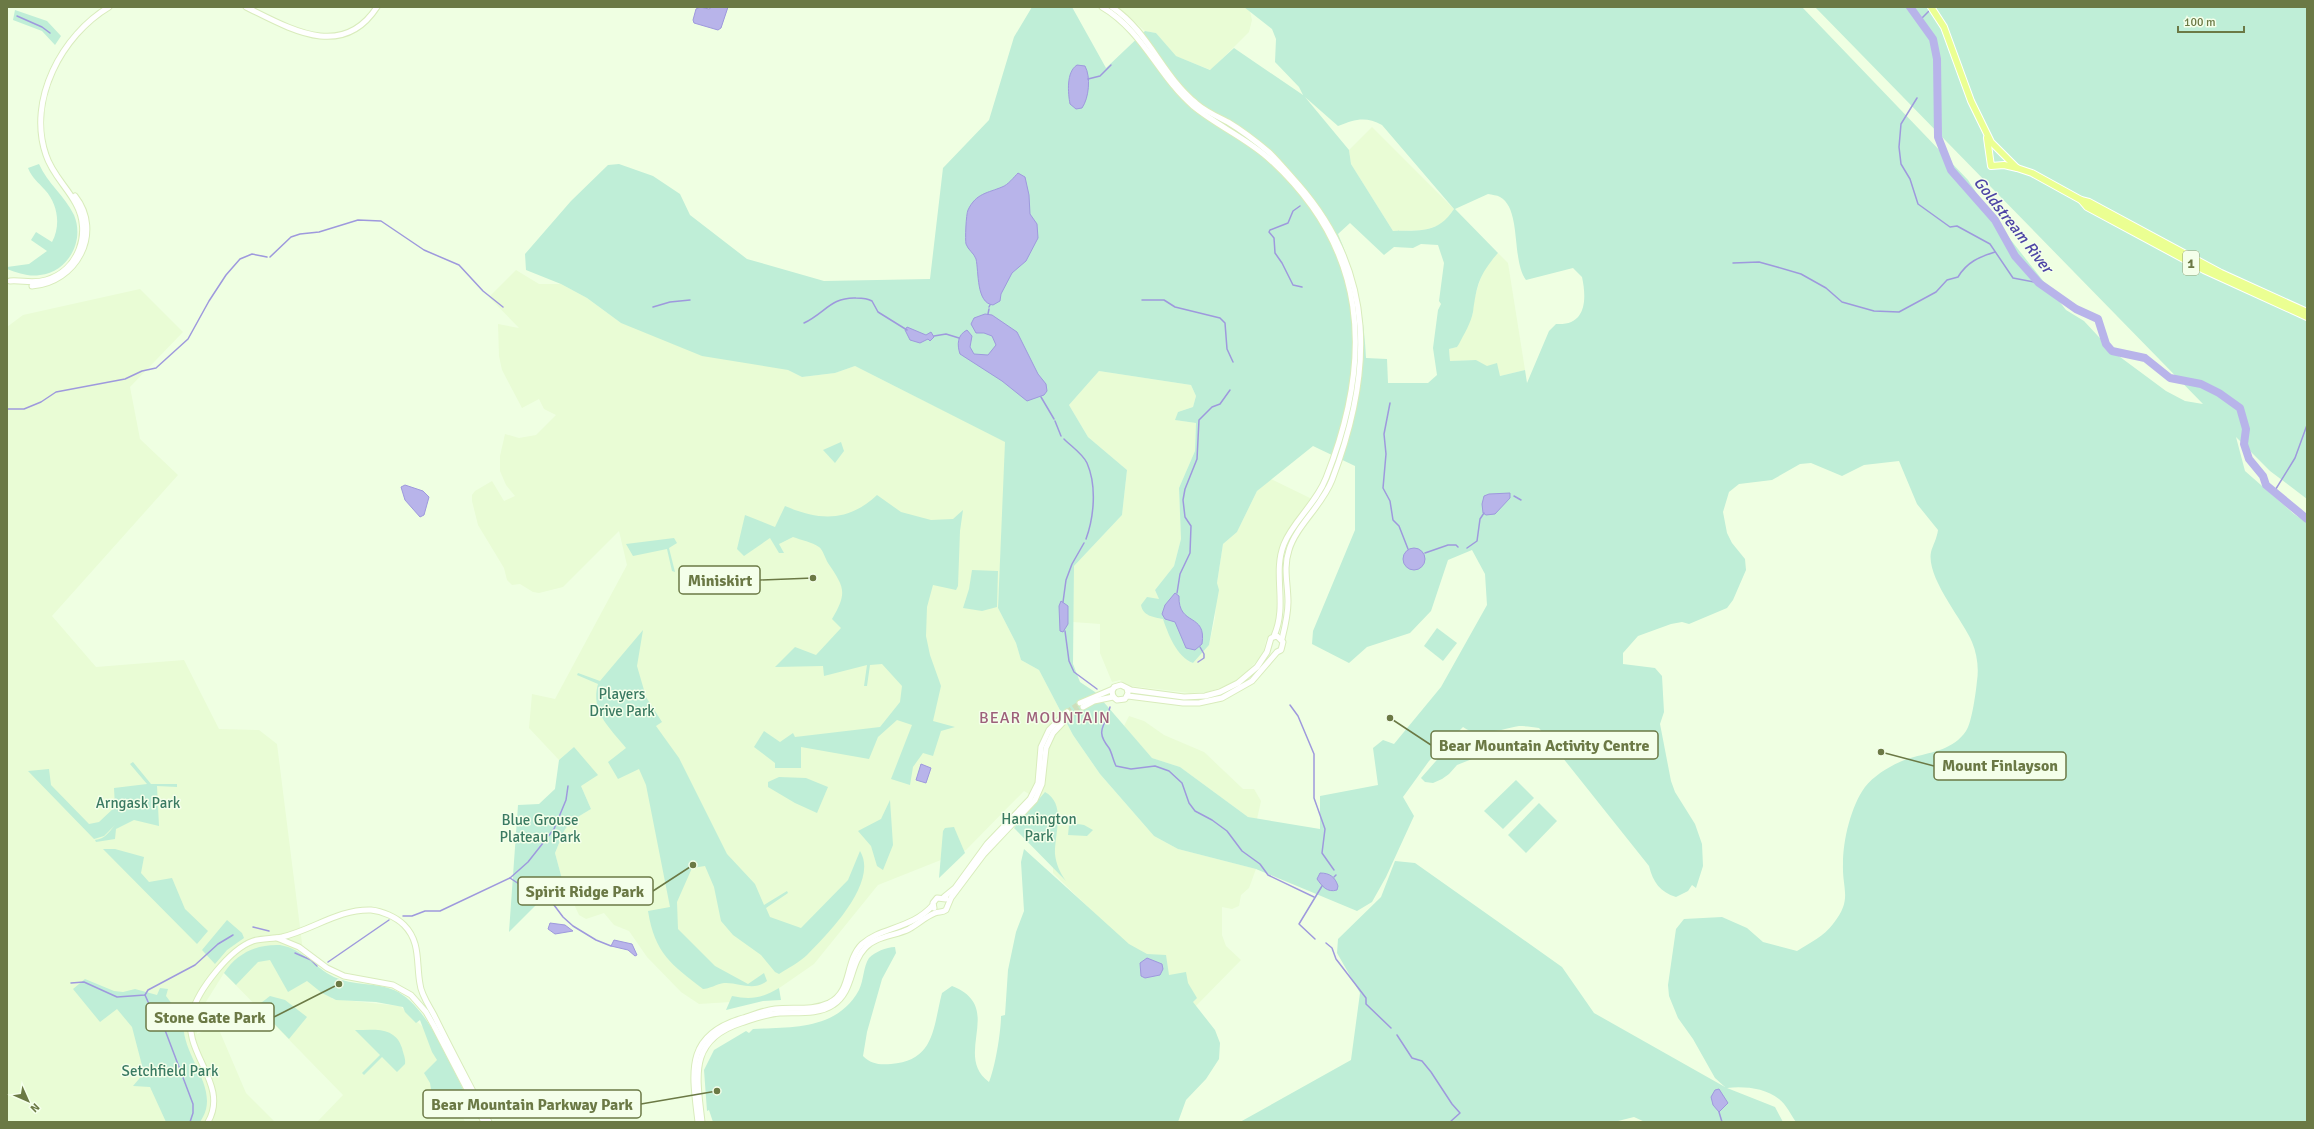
<svg xmlns="http://www.w3.org/2000/svg" width="2314" height="1129" font-family="Signika,sans-serif">
  <rect width="100%" height="100%" fill="#efffe2"/>
  <g fill="#e9fcd5">
    <path d="M1118,7H1249L1252,20L1249,32L1211,70L1175,56L1156,33L1145,31Z"/>
    <path d="M1372,127L1454,209L1443,224L1424,230L1393,231L1351,164L1349,150Z"/>
    <path d="M1498,253L1508,263L1525,370L1500,376L1476,360L1450,361L1449,349L1457,347L1473,313V302L1483,271Z"/>
    <path d="M516,270L539,284H561L587,298L621,323L788,370L802,377L835,373L855,366L1006,442L998,608L1016,643L1021,660L1039,670L1073,735L1100,774L1154,836L1178,849L1256,869L1249,888L1241,895L1239,906L1232,909L1222,907V935L1226,946L1241,960L1195,1007L1160,977L1053,873V809L1024,791L966,850L878,885L814,964L762,1000L699,1004L681,992L647,957L629,931L614,925L604,913L586,919L579,915L562,879L555,853L564,831L571,821L591,809L581,786L574,747L559,760L529,728L532,694L555,699L627,565L619,531L563,587L539,593L533,592L520,584L512,585L507,580L504,568L478,525L472,501V495L475,491L492,481L504,501L515,496L506,485L500,471V456L505,434L519,438L536,435L556,415L544,409L539,399L522,408L502,370L499,356L498,324L519,328L489,297Z"/>
    <path d="M140,289L183,332L130,387L140,439L178,475L52,616L96,667L184,660L219,729L259,730L277,744L306,975L333,999L400,1006L424,1028L465,1122H317L343,1095L224,973L199,1013L197,1034L217,1025L246,1093L275,1122H7V327L23,315Z"/>
    <path d="M1099,371L1191,385L1196,396L1193,407L1178,412L1176,420L1196,423L1195,451L1179,488L1181,539L1174,566L1155,590L1188,661L1193,663L1209,645L1215,618L1217,583L1223,544L1237,532L1257,491L1271,479L1312,499L1285,535L1280,546L1276,574L1277,618L1273,631L1266,640L1263,654L1242,677L1226,686L1207,692L1190,693L1131,686L1120,680L1112,682L1100,653V624L1073,622L1074,566L1122,515L1127,470L1088,437L1069,405Z"/>
    <path d="M1129,716L1144,721L1164,735L1204,752L1243,789H1254L1261,801L1257,819L1248,817L1180,767L1152,758L1124,726Z"/>
  </g>
  <g fill="#bfeed7" fill-rule="evenodd">
    <path d="M1032,7H1072L1106,68L1145,31L1156,33L1176,56L1210,70L1234,48L1303,95L1299,87L1275,62L1276,39L1272,29L1244,7H1802L1968,180L1988,211L2066,310L2084,321L2112,351L2166,391L2185,401L2203,404L1815,7H2307V499L2270,471L2236,437L2245,471L2294,514L2307,523V1122H1796C1791,1115 1786,1104 1779,1099C1765,1088 1744,1086 1727,1088L1775,1107L1783,1122H1645L1634,1117L1614,1122H1240L1351,1060L1360,993L1337,953L1338,939L1381,897L1395,861L1415,863L1562,967L1594,1013L1725,1087L1715,1078L1693,1039L1678,1018L1669,996L1668,985L1676,929L1684,919L1722,917L1747,928L1763,942L1797,951C1810,943 1824,936 1833,924C1853,899 1842,890 1843,864C1843,840 1851,806 1865,787C1876,773 1898,761 1914,757C1933,752 1954,749 1966,731C1972,723 1976,691 1977,681C1979,668 1977,654 1972,642C1963,620 1926,578 1931,552C1933,545 1937,538 1938,530L1917,504L1899,461L1864,465L1842,476L1811,463L1800,464L1772,480L1739,484L1729,492L1723,512L1727,533L1732,543L1745,559L1746,570L1733,600L1727,608L1689,624L1682,622L1671,624L1638,636L1623,653V664L1655,668L1662,676L1664,712L1660,724L1671,781L1675,792L1695,824L1702,844L1703,866L1696,888L1692,885L1688,891L1676,897C1660,892 1653,882 1649,866L1539,728C1533,727 1525,726 1519,726C1503,729 1477,738 1463,727L1429,761L1403,797L1414,816L1386,877L1372,902L1357,911L1256,869L1178,849L1154,836L1100,774L1073,735L1039,670L1021,660L1016,643L998,608L1005,442L855,366L835,373L802,377L788,370L702,356L621,323L587,298L561,284L526,270L525,254L571,201L608,165L619,164L653,176L680,194L690,215L747,259L824,281L930,279L943,168L989,120L1014,37ZM1305,97L1338,126C1355,119 1366,116 1382,125L1454,209C1438,234 1420,230 1393,231L1351,164L1349,150ZM1488,194C1492,195 1497,195 1500,197C1522,209 1511,260 1526,280L1573,268L1582,277C1587,300 1586,326 1556,324L1549,331L1527,383L1525,370L1500,376L1497,363L1487,366L1476,360L1450,361L1449,349L1457,347L1459,344C1464,334 1471,323 1473,312C1477,284 1479,275 1498,253L1455,209ZM1350,223L1384,255L1394,247L1413,248L1421,244L1438,245L1444,263L1439,301L1441,304L1438,310L1433,348L1437,375L1428,383H1388L1387,359L1366,358C1364,314 1356,275 1338,234ZM1099,371L1191,385L1196,396L1193,407L1178,412L1175,420L1196,423L1195,451L1179,488L1181,539L1174,566L1155,590L1159,599L1147,597L1141,605C1143,616 1153,617 1163,619C1168,634 1177,657 1193,663L1209,645L1219,590L1217,583L1223,544L1237,532L1257,491L1313,446L1355,466V530L1313,631L1312,644L1349,663L1367,647L1410,633L1431,611L1448,560L1472,550L1485,574L1487,605L1441,687L1394,744L1383,740L1373,748L1378,785L1320,796V829L1248,817L1180,767L1152,758L1095,692L1080,682L1073,664L1074,566L1122,515L1127,470L1088,437L1069,405Z"/>
    <path d="M15,10L47,21L61,36L55,45L42,31L13,20Z"/>
    <path d="M39,164C47,183 65,196 74,215C85,241 68,272 40,275C29,277 18,273 7,269V267L29,264L47,251L31,240L36,232L52,242C61,226 58,204 45,190C38,182 32,178 28,168Z"/>
    <path d="M841,442L844,451L835,463L823,450Z"/>
    <path d="M877,495L901,512L931,520L953,519L963,510L960,531L958,586L956,590L933,585L927,607L926,636L930,655L941,686L933,721L955,727L941,731L933,756L923,753L913,767L910,785L891,779L912,725L897,720L878,737L869,759L801,747V768H775V763L754,747L764,731L780,742L793,733L795,737L880,727L900,702L902,686L882,664L870,665L867,686H864L867,665L824,676L823,666L775,667L795,647L816,655L841,628L832,619C848,592 844,587 828,563C825,558 823,550 819,547C812,542 801,540 793,537L779,544L784,553H779L770,538L744,556L737,549L745,515L775,527L785,506C820,521 848,522 877,495Z"/>
    <path d="M674,538L677,543L669,548L675,572L672,571L667,549L633,556L626,544Z"/>
    <path d="M972,570L998,571L997,607L982,611L963,608L969,589Z"/>
    <path d="M1437,628L1457,643L1443,661L1424,646Z"/>
    <path d="M643,630L637,666L646,697L662,722L656,726L679,758L727,854L755,884L764,905L787,891L788,893L766,908L770,917L801,928L848,880L860,851C879,882 829,933 807,955C800,962 788,968 779,974L775,972L761,955L733,935L721,921L714,887L705,866L692,868L677,902L678,929L715,966L748,984L764,973L767,981C753,992 739,982 724,983C717,984 709,989 703,989C671,964 655,954 648,911L670,907L646,785L639,769L618,779L608,762L626,748C610,728 590,712 598,684L577,675L578,673L600,681Z"/>
    <path d="M1470,738L1488,745L1477,757L1457,765L1449,774L1442,779L1433,783L1425,782L1421,778L1450,745Z"/>
    <path d="M574,747L598,775L581,786L591,809L571,821L564,831L555,853L562,879L509,932L518,805L539,804L555,789L559,760Z"/>
    <path d="M133,762L151,784H177V787L157,786L159,826L134,820L116,829L115,839L96,842L95,840C105,839 109,832 115,825L104,836L94,839L28,771L49,769L51,785L89,824L99,822L115,807L114,788L147,784L130,764Z"/>
    <path d="M779,777L806,778L828,787L817,813L795,803L768,787V782Z"/>
    <path d="M1516,780L1534,798L1503,829L1484,811Z"/>
    <path d="M1045,792C1067,804 1054,835 1055,854C1056,864 1060,873 1066,881L1014,828Z"/>
    <path d="M890,800L893,845L883,870L877,866L871,846L858,831L881,819Z"/>
    <path d="M1539,803L1557,821L1526,853L1508,835Z"/>
    <path d="M1072,823L1084,825L1093,830L1087,836L1068,835L1069,825Z"/>
    <path d="M954,827L965,853L939,878L943,831L945,828Z"/>
    <path d="M103,849H115L144,857L141,873L149,882L172,878L185,909L208,931L197,944Z"/>
    <path d="M1024,849L1129,944L1147,954L1166,955L1169,975L1186,972L1188,983L1197,998L1193,1002L1215,1030L1220,1043L1219,1059L1206,1079L1186,1100L1178,1122H713L709,1110L707,1111L704,1070L714,1050L746,1031L749,1033L753,1029C793,1027 837,1030 859,990C864,980 863,967 869,958C875,952 886,947 895,947L896,953L882,979L867,1032L863,1056C871,1064 879,1065 891,1064C935,1061 933,1027 942,993L952,986C1006,1007 952,1055 989,1082C995,1068 1001,1032 1001,1016L1005,1015L1008,970L1016,932L1024,911L1021,862Z"/>
    <path d="M227,920L242,933L244,938L227,950L215,964L202,950Z"/>
    <path d="M280,945C303,949 314,967 334,977C353,986 375,982 394,990C429,1005 453,1071 471,1105V1108L454,1117L447,1100L433,1101L430,1083L424,1073L437,1060L432,1052L420,1020L416,1023L405,1012L403,1007L376,1002L336,1000L322,993L307,981L288,992L270,960L258,962L236,985L224,973C237,953 257,944 280,945Z"/>
    <path d="M85,979L114,991L123,992L135,989L157,995L160,988L168,989L166,996L178,1012L185,1014C174,1052 225,1087 200,1122H166L150,1087L133,1086L144,1073L132,1027L117,1009L100,1022L73,989Z"/>
    <path d="M779,988L781,1000L763,1001L726,1010L732,996C751,1000 762,998 779,988Z"/>
    <path d="M270,996L285,1000L307,1017L289,1039L257,1006Z"/>
    <path d="M355,1030C374,1030 395,1026 402,1048C403,1053 406,1059 405,1064L397,1072L382,1057L364,1075L362,1073L380,1055Z"/>
  </g>
  <g fill="#b8b4ea" stroke="#9e99dd">
    <path d="M700,7L709,9L712,7H728L721,28L718,30L694,23L693,20L696,9Z"/>
    <path d="M1077,65L1085,66C1091,77 1089,98 1082,108L1076,109L1070,104C1068,93 1066,72 1077,65Z"/>
    <path d="M1018,173L1025,177L1029,195L1030,214L1037,224L1038,238L1026,261L1012,273L1001,294L1000,301L993,305C976,303 979,272 976,259C974,253 968,250 966,244C965,240 966,214 968,210C976,193 988,193 1002,187C1008,185 1014,177 1018,173Z"/>
    <path d="M985,314L992,315L1017,332L1038,374L1046,384L1047,391L1044,395L1027,401L1002,381L960,354C957,345 957,335 967,330L972,336L970,347L974,354L988,355L996,345L992,336L984,333H976L971,324L974,318Z"/>
    <path d="M907,327L926,335L931,332L934,337L930,341L928,339L920,343L910,340L905,330Z"/>
    <path d="M405,485L423,491L429,497L424,515L420,517L405,500L401,487Z"/>
    <path d="M1510,493V498L1495,514L1486,515L1483,513L1482,504L1484,496L1489,494Z"/>
    <circle cx="1414" cy="559" r="11"/>
    <path d="M1175,593L1179,596C1178,627 1207,612 1202,644L1195,650L1186,648L1175,622L1165,619L1162,614L1165,605Z"/>
    <path d="M1061,601L1068,606V624L1063,632L1060,631L1059,606Z"/>
    <path d="M921,764L931,768L926,783L916,780Z"/>
    <path d="M1320,873C1330,873 1335,877 1338,886L1337,890C1327,893 1322,886 1317,879Z"/>
    <path d="M550,923L565,925L573,931L555,934L548,929Z"/>
    <path d="M614,940L632,944L637,955L635,956L628,950L611,946Z"/>
    <path d="M1147,958L1162,964L1163,969L1160,975L1145,978L1141,976L1140,963Z"/>
    <path d="M1719,1089L1728,1103L1719,1112L1713,1105L1711,1097L1715,1090Z"/>
  </g>
  <g fill="none" stroke-linecap="round" stroke-linejoin="round">
    <g stroke="#9e99dd" stroke-width="1.5">
      <path d="M17,16L42,27L50,33"/>
      <path d="M1920,20L1930,10"/>
      <path d="M1088,79L1100,76L1111,65"/>
      <path d="M1917,98L1901,124L1899,147L1901,164L1910,179L1918,204L1950,227L1957,226L1990,244L2013,278L2039,283"/>
      <path d="M1300,206L1293,211L1288,223L1270,230L1269,232L1274,238L1275,253L1282,263L1293,285L1302,287"/>
      <path d="M270,257L291,237L300,234L319,232L358,220L381,221L424,250L459,265L483,291L503,307"/>
      <path d="M1733,263L1759,262L1777,267L1801,274L1826,288L1842,302L1874,311L1899,312L1936,292L1947,280L1958,277C1967,262 1979,257 1995,252"/>
      <path d="M1142,300H1164L1175,307L1220,318L1225,323L1227,349L1233,362"/>
      <path d="M653,307L670,302L690,300"/>
      <path d="M989,307L990,305"/>
      <path d="M988,314L989,309"/>
      <path d="M804,323C825,313 831,297 856,298C862,298 867,298 872,301L878,312L907,330"/>
      <path d="M934,336L946,334L959,338"/>
      <path d="M1041,397L1054,419"/>
      <path d="M1390,403L1384,434L1386,454L1383,488L1390,501L1393,520L1399,526L1408,549"/>
      <path d="M7,409H24L41,402L56,392L125,379L142,371L156,368L188,339L209,301L226,275L240,259L252,254L267,257"/>
      <path d="M1055,421L1061,436"/>
      <path d="M1064,439C1071,446 1083,454 1087,463C1097,486 1094,517 1086,539"/>
      <path d="M2274,492L2295,458L2307,425"/>
      <path d="M1514,496L1521,500"/>
      <path d="M1467,548L1477,541L1480,519L1484,513"/>
      <path d="M1425,553L1448,545H1456L1458,547"/>
      <path d="M1177,593L1180,574L1190,553L1191,526L1185,517L1183,500L1185,489L1197,459L1199,420L1212,407L1220,404L1230,390"/>
      <path d="M1063,602L1066,580L1072,564L1084,543"/>
      <path d="M1065,631L1069,661L1074,672L1097,689"/>
      <path d="M1198,662L1204,658V654L1200,647"/>
      <path d="M1290,705L1298,716L1314,754V798L1325,829L1322,853L1334,870"/>
      <path d="M1110,707C1106,727 1094,729 1109,748C1112,753 1113,760 1116,766L1131,769L1155,766L1169,771L1182,783L1189,803L1195,811L1212,820L1227,831L1242,851L1260,864L1268,875L1314,897"/>
      <path d="M1334,877L1336,875"/>
      <path d="M510,878L525,888L545,893L563,917L573,926L596,940L611,946"/>
      <path d="M403,916H412L425,911H440L510,878L528,862L554,829L566,800L568,786"/>
      <path d="M253,927L269,931"/>
      <path d="M1315,939L1299,924L1322,886"/>
      <path d="M1326,943L1332,948L1336,959L1366,998V1004L1391,1028"/>
      <path d="M295,953L311,960L317,966"/>
      <path d="M328,962L389,920"/>
      <path d="M71,983L84,982L117,997L145,995L148,990L195,965L218,944L233,935"/>
      <path d="M145,995L149,1004"/>
      <path d="M150,1005L165,1030L193,1104V1113L190,1122"/>
      <path d="M1397,1035L1412,1058L1422,1061L1431,1072L1452,1104L1460,1113L1450,1122"/>
      <path d="M1719,1112L1722,1122"/>
    </g>
    <path stroke="#b8b4ea" stroke-width="8" d="M1910,7L1933,39L1937,59L1938,137L1951,170L1995,220L2015,256L2039,283L2076,309L2098,319L2106,344L2112,351L2145,358L2170,378L2201,384L2219,393L2240,408L2246,429L2244,444L2249,459L2263,476L2266,485L2307,519"/>
    <g stroke="#cedebb" stroke-width="5" stroke-dasharray="5 2.5" stroke-linecap="butt">
      <path d="M1067,712L1080,703"/>
      <path d="M1069,716L1083,707"/>
    </g>
    <defs>
      <g id="secondary">
        <path d="M246,7C289,28 342,61 377,7"/>
        <path d="M1102,7C1143,31 1158,76 1193,106C1216,125 1244,137 1267,157C1369,248 1374,357 1326,478C1316,504 1293,521 1284,544C1272,574 1288,604 1274,636"/>
        <path d="M1112,7C1150,33 1161,74 1196,103C1205,111 1216,116 1228,122C1243,131 1257,142 1270,153C1280,163 1289,174 1298,184C1377,274 1373,373 1332,480C1322,506 1296,526 1289,550C1283,568 1288,584 1288,602C1288,615 1285,627 1282,639"/>
        <path d="M10,281C22,280 33,284 46,280C78,271 92,233 76,204C67,187 52,174 46,155C27,100 62,35 109,7"/>
        <path d="M32,286C76,283 104,233 75,196"/>
        <path d="M1127,689L1128,693L1125,699L1117,700C1112,697 1111,692 1114,687L1121,685L1131,690L1184,697L1205,696L1220,692L1238,683L1257,667L1267,652L1271,638L1277,636L1283,642L1281,650L1277,652L1252,681L1222,698L1199,703H1183L1128,696"/>
        <path d="M1080,703L1113,689"/>
        <path d="M1083,707L1094,701L1113,697"/>
        <path d="M944,897L955,888L987,844L1030,799L1038,783L1041,747L1049,730L1067,712"/>
        <path d="M934,908L933,903L937,898L946,899"/>
        <path d="M277,938L299,947L327,968L344,976L393,985L411,995L426,1012L434,1026L484,1122"/>
        <path d="M208,1122C230,1084 181,1052 192,1013C198,990 230,949 253,941C262,938 272,939 282,937C313,930 338,909 371,910C382,911 396,917 404,925C421,942 416,963 420,984C421,995 430,1007 435,1017C452,1052 471,1087 489,1122"/>
        <path d="M698,1122C692,1072 684,1035 743,1018C753,1015 764,1010 775,1009C793,1007 812,1011 829,1003C853,991 844,962 862,944C881,927 912,929 933,905"/>
        <path d="M702,1122C697,1077 688,1040 741,1023C754,1019 766,1014 780,1013C796,1012 819,1015 833,1005C854,991 849,965 865,948C876,936 895,936 909,929C918,924 925,917 935,913C939,911 942,913 946,910L951,898L984,854L1035,800L1042,784L1046,748L1053,733L1069,716"/>
      </g>
      <g id="highway">
        <path d="M1931,7L1944,27L1971,101L1991,142L2017,168L2032,173L2081,200L2089,202L2221,273L2307,312"/>
        <path d="M1987,138L1991,166L2004,165L2017,168"/>
        <path d="M2081,200L2087,207L2204,270L2307,317"/>
      </g>
    </defs>
    <use href="#secondary" stroke="#d9ecbc" stroke-width="7"/>
    <use href="#highway" stroke="#fff" stroke-width="8"/>
    <use href="#secondary" stroke="#fff" stroke-width="5"/>
    <use href="#highway" stroke="#ebff92" stroke-width="6"/>
  </g>
  <g text-anchor="middle" dominant-baseline="central" stroke-width="3" stroke-linejoin="round" paint-order="stroke">
    <rect fill="#f4ffea" stroke="#94a176" stroke-width="1" x="2183" y="251" width="16" height="24" rx="3"/>
    <g font-size="14" font-weight="bold" fill="#6b7945">
      <text x="2191" y="263">1</text>
    </g>
    <g font-size="15" fill="#3a7a62" stroke="#f4ffea">
      <text x="622" y="694">Players<tspan x="622" dy="17">Drive Park</tspan></text>
      <text x="138" y="803">Arngask Park</text>
      <text x="1039" y="819">Hannington<tspan x="1039" dy="17">Park</tspan></text>
      <text x="540" y="820">Blue Grouse<tspan x="540" dy="17">Plateau Park</tspan></text>
      <text x="170" y="1071">Setchfield Park</text>
    </g>
    <g font-size="16" font-style="italic" fill="#4d44a5" stroke="#f4ffea">
      <text transform="translate(2013 225) rotate(52)">Goldstream River</text>
    </g>
    <g font-size="16" letter-spacing="1" fill="#9d607a" stroke="#f4ffea">
      <text x="1045" y="718">BEAR MOUNTAIN</text>
    </g>
  </g>
  <path fill="none" stroke="#6b7945" stroke-width="1.5" d="M813 578L760 580M1390 718L1431 745M1881 752L1934 766M693 865L653 891M339 984L274 1017M717 1091L641 1104"/>
  <g fill="#6b7945" stroke="#f4ffea" stroke-width="1.5">
    <circle cx="813" cy="578" r="4"/>
    <circle cx="1390" cy="718" r="4"/>
    <circle cx="1881" cy="752" r="4"/>
    <circle cx="693" cy="865" r="4"/>
    <circle cx="339" cy="984" r="4"/>
    <circle cx="717" cy="1091" r="4"/>
  </g>
  <g fill="#f4ffea" stroke="#6b7945" stroke-width="1.5">
    <rect x="679" y="566" width="81" height="28" rx="4"/>
    <rect x="1431" y="731" width="227" height="28" rx="4"/>
    <rect x="1934" y="752" width="132" height="28" rx="4"/>
    <rect x="518" y="877" width="135" height="28" rx="4"/>
    <rect x="146" y="1003" width="128" height="28" rx="4"/>
    <rect x="423" y="1090" width="218" height="28" rx="4"/>
  </g>
  <g font-size="16" text-anchor="middle" font-weight="bold" fill="#6b7945">
    <text x="720" y="586">Miniskirt</text>
    <text x="1544" y="751">Bear Mountain Activity Centre</text>
    <text x="2000" y="771">Mount Finlayson</text>
    <text x="585" y="897">Spirit Ridge Park</text>
    <text x="210" y="1023">Stone Gate Park</text>
    <text x="532" y="1110">Bear Mountain Parkway Park</text>
  </g>
  <rect width="2314" height="1129" fill="none" stroke="#6b7945" stroke-width="16"/>
  <g transform="translate(28 1101) rotate(135)" stroke="#f4ffea" stroke-width="3" paint-order="stroke">
  <path d="M0-3L7 15L0 10L-7 15Z" fill="#6b7945"/>
  <text y="-6" font-size="11" font-weight="bold" text-anchor="middle" fill="#6b7945">N</text>
  </g>
  <path d="M2178 26v6h66v-6" fill="none" stroke="#6b7945" stroke-width="2"/>
  <text x="2184" y="26" font-size="12" fill="#6b7945" stroke="#f4ffea" stroke-width="3" paint-order="stroke">100 m</text>
</svg>
